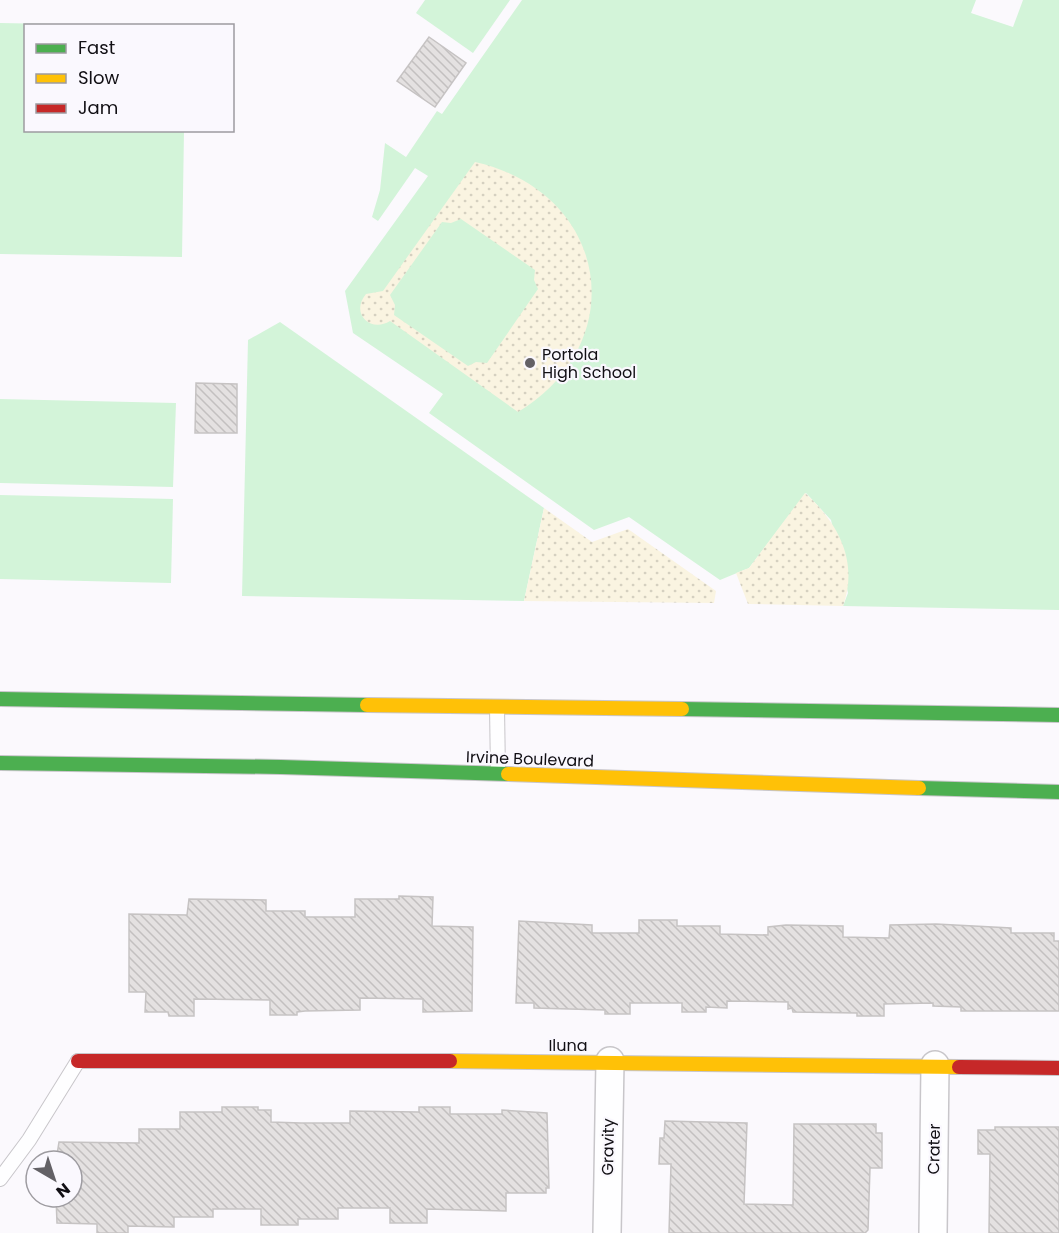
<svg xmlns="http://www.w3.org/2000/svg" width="1059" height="1233" font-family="Poppins,sans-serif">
  <defs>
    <pattern id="sand-dots" width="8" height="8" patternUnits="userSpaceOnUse" patternTransform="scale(1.5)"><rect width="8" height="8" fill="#faf4e1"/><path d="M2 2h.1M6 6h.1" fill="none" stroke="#d5d0c0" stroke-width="1.8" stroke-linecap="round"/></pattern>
    <pattern id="building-back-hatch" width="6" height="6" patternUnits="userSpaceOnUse" patternTransform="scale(1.5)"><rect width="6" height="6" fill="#e4e1e1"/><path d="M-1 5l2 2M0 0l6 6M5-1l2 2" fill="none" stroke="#c3c0c0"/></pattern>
  </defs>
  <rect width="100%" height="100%" fill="#fbf9fd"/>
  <g fill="#d3f4d9">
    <path d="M425,0H510L473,53L416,13Z"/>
    <path d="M522,0H976L971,13L1013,27L1023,0H1059V610L843,606L848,593L831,520L806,493L749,568L720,580L629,517L594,530L429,413L443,394L353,333L345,291L428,176L415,168L378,221L372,217L380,190L385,143L406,157L437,111L442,114Z"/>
    <path d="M0,23L110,25L26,26V130L184,131L182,257L0,254Z"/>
    <path d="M280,322L544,508L524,601L242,596L248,340Z"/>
    <path d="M0,399L176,403L173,487L0,483Z"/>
    <path d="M0,495L173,499L171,583L0,579Z"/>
  </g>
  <g fill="url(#sand-dots)" fill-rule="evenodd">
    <path d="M475,162C608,192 634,341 518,412L390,321C370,333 350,313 366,294L383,291ZM461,219L535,270L534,280L538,289L487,363L476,362L468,366L394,315L395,305L390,295L442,222L451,223Z"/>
    <path d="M805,493C838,523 859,561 843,606L748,604L736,573L749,568Z"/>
    <path d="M544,508L592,542L628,529L716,591L714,603L524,601Z"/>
  </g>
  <g fill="url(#building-back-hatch)" stroke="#c6c3c3" stroke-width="1.5">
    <path d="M429,37L466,63L435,107L397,81Z"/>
    <path d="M196,383L237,384V433H195Z"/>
    <path d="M399,896L433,897L432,926L473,927L472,1011L423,1012V999L360,998V1010L305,1011L297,1012V1015H270V1000L194,999V1016H169L168,1012H145L146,992H129V914L187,915L189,899L266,900V911H305V917H355V899H399Z"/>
    <path d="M639,920H677V926H720V934L768,935V927L786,925L843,926V937L889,938L890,925L936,924L1011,928V933H1054V941H1059V1011H961V1007L933,1006V1003L884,1004V1016H857V1013L793,1012L792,1008L788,1009V1002L727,1001V1008L706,1007V1012H682V1003H630V1014H605V1010L534,1008V1003H516L519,921L592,925V933H639Z"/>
    <path d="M222,1107H258V1110H271V1122L301,1123H350V1111L419,1112V1107H450V1114H502V1110L547,1113L549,1188H546V1193H506V1211L427,1209V1223H390V1208H338V1219H298V1225H261V1209H213V1217H174V1227L128,1226V1233H97V1224L57,1223L56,1197H72V1161H56L59,1142L139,1143V1129H180V1112H222Z"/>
    <path d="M665,1121L747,1123L744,1204L793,1205L794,1124H876V1133H882V1168H870L868,1230L865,1233H669L671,1164H659L660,1138H664Z"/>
    <path d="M995,1127H1059V1233H989L990,1154H978V1130H995Z"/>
  </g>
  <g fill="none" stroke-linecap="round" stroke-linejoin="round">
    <defs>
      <g id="lane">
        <path d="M497,707L498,773"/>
        <path d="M0,1179L29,1140L78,1061"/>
      </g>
      <g id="street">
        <path d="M607,1233L610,1061"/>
        <path d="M933,1233L935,1065"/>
      </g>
      <g id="fast">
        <path d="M0,699L367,705"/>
        <path d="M682,709L1059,715"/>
        <path d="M0,763L281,767L508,774"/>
        <path d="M919,788L1059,792"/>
      </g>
      <g id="slow">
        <path d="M367,705L682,709"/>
        <path d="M508,774L919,788"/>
        <path d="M450,1061L959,1067"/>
      </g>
      <g id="jam">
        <path d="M78,1061H450"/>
        <path d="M959,1067L1059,1068"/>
      </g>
    </defs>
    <use href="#lane" stroke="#c8c6ca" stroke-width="16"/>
    <use href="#street" stroke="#c8c6ca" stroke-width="30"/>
    <use href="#fast" stroke="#c8c6ca" stroke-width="16"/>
    <use href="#slow" stroke="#c8c6ca" stroke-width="16"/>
    <use href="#jam" stroke="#c8c6ca" stroke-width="16"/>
    <use href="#lane" stroke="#fefeff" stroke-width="14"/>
    <use href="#street" stroke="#fefeff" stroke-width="27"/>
    <use href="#fast" stroke="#4caf50" stroke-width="14"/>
    <use href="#slow" stroke="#ffc107" stroke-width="14"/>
    <use href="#jam" stroke="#c62828" stroke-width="14"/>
  </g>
  <circle fill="#636166" stroke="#faf8fe" stroke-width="2" cx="530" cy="363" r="6"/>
  <g text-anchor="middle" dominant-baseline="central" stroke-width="4.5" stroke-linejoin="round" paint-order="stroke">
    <g font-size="16" fill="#110f14" stroke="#faf8fe" text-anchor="start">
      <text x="542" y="354">Portola<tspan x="542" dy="18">High School</tspan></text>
    </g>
    <g font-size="16" fill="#110f14" stroke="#faf8fe">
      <text transform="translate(530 759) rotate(2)">Irvine Boulevard</text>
      <text x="568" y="1045">Iluna</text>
      <text transform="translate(608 1147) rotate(-89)">Gravity</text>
      <text transform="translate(934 1149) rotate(-89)">Crater</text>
    </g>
  </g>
  <rect x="24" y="24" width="210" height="108" fill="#faf8fe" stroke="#9d9ba0" stroke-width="1.5"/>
  <rect x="36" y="44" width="30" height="9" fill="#4caf50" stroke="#9d9ba0" stroke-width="1.5"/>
  <text x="78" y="54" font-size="18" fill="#110f14">Fast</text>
  <rect x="36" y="74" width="30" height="9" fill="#ffc107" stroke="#9d9ba0" stroke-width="1.5"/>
  <text x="78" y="84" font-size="18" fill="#110f14">Slow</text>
  <rect x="36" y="104" width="30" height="9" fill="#c62828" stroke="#9d9ba0" stroke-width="1.5"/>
  <text x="78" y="114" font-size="18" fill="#110f14">Jam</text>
  <g transform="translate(54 1179) rotate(141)"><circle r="28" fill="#faf8fe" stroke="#9d9ba0" stroke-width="1.5"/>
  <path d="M0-4.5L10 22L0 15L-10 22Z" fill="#636166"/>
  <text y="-9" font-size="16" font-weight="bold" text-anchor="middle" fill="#110f14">N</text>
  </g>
</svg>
